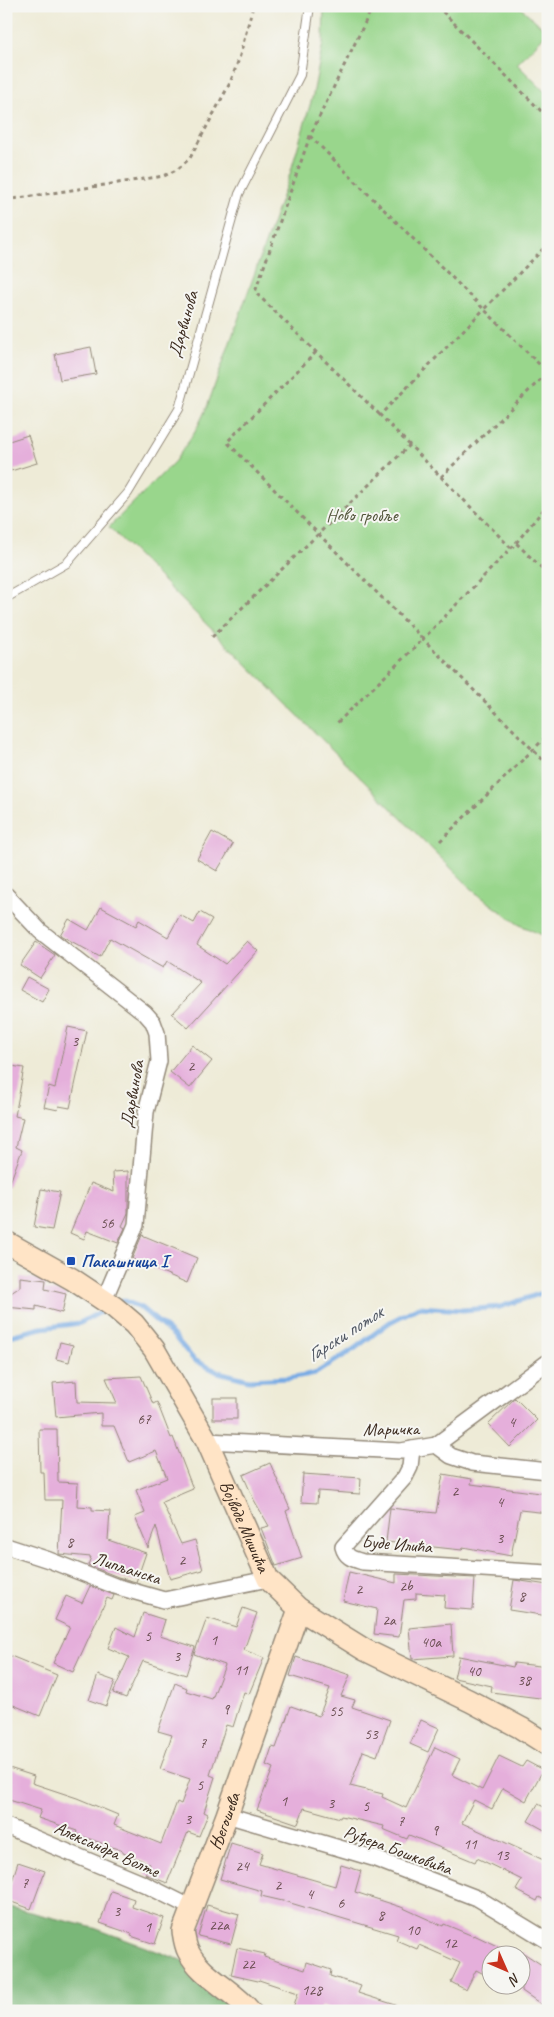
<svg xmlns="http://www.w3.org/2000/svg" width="554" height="2017" font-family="Caveat,sans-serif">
  <rect width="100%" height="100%" fill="#f6f6f2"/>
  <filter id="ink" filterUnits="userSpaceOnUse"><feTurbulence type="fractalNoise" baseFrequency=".02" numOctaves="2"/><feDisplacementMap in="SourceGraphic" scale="10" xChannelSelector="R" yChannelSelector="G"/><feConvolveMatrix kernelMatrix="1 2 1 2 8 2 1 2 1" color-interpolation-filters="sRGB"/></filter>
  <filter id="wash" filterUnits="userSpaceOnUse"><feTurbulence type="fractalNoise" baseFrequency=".0096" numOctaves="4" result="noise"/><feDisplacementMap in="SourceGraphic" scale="20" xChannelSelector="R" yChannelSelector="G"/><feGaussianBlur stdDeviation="1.12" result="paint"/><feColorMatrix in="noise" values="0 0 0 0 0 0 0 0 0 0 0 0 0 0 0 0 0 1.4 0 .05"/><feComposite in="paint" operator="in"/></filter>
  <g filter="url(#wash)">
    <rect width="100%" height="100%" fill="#eeebd7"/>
    <path fill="#99d68c" stroke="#6a8055" d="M324,6H519L548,32L517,64L548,95V938L518,924L476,893L109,527L175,461L195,432L207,407L290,174L313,95L323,43Z"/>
    <path fill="#7ab778" stroke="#5a704b" d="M6,1906L94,1928L197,1966L250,2011H6Z"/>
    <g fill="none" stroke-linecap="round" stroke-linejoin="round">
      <g stroke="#78abe4" stroke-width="5">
        <path d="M118,1303L123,1300L141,1308L173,1335L194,1360L218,1372L249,1380L289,1378L316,1373L354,1349L390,1322L419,1307L463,1310L500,1307L548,1291"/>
        <path d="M6,1337L41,1328L80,1323L106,1309"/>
      </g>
    </g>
    <g id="blocks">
      <g fill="#e5afdb">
        <path d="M91,347L96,374L60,380L55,354Z"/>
        <path d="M28,435L37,463L11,471L6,458V442Z"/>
        <path d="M212,832L233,844L217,871L197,859Z"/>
        <path d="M101,907L136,926L139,920L168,937L180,915L194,923L200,912L212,919L197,945L225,964L247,941L258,951L188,1028L172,1014L201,983L167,961L163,968L110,938L100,957L60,935L69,919L88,930Z"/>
        <path d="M36,942L55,955L40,978L20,965Z"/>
        <path d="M27,977L49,989L42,1002L20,990Z"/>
        <path d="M68,1027L87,1031L70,1108L59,1106L58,1110L44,1107L49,1086L55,1088Z"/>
        <path d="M192,1045L212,1061L190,1088L170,1072Z"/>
        <path d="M6,1065L24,1068L15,1116L23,1118L16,1147L22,1150L8,1188L6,1187Z"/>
        <path d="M128,1171V1213L122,1226L125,1228L118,1243L87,1231L84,1239L70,1233L91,1183L114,1192L113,1172Z"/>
        <path d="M41,1189L60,1192L52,1230L34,1227Z"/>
        <path d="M142,1235L197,1258L187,1283L132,1259Z"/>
        <path d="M20,1277L46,1280L45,1289L66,1294L62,1313L36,1306V1310L6,1307V1293H11L20,1287Z"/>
        <path d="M60,1342L73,1345L69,1362L56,1359Z"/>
        <path d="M141,1376L153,1404L157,1402L171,1438L173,1437L193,1489L162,1502L181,1544L195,1540L203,1570L170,1579L156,1526L148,1548L135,1517L145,1513L136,1490L167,1478L156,1451L129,1462L114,1426H101V1413L56,1417L53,1383L76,1381L77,1402L117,1403L106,1378Z"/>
        <rect x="213" y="1398" width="24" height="21"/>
        <path d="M515,1398L537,1420L510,1447L488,1424Z"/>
        <path d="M39,1429H57L58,1482L78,1483L77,1506L92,1507V1510L110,1511L108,1540L146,1553L136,1582L118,1577L88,1565L91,1557L59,1554L62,1500H45L44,1472H40Z"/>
        <path d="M270,1463L290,1509L286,1511L302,1558L276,1566L261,1528L269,1526L254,1500L243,1475Z"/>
        <path d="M303,1474L361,1478L360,1494L318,1491L317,1503L301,1502Z"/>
        <path d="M443,1474L472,1479L471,1484L548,1494V1513L520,1510L511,1556L463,1547L462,1550L386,1542L390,1508L436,1513Z"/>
        <path d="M349,1572L396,1583V1574L475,1578L473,1610L444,1608L445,1595L416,1593V1599L404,1600L399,1637L374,1634L377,1609L343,1601Z"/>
        <path d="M514,1580L548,1585V1616L509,1610Z"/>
        <path d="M90,1586L114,1595L112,1600L107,1598L73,1672L53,1663L70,1627L55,1620L66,1596L82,1603Z"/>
        <path d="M243,1608L257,1613L244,1650L264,1658L249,1694L244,1692L233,1727L226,1725L210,1775L215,1777L204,1812L208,1814L199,1836L188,1832L167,1883L145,1874L150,1864L123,1853V1851L76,1834L77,1831L38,1818L41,1810L6,1799V1767L34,1776L32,1783L77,1798L118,1815L114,1825L161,1844L177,1802L181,1804L190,1779L160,1769L172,1735L158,1731L175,1683L187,1688L186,1691L212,1699L225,1665L194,1654L207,1618L236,1627Z"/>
        <path d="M143,1613L165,1620L160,1636L195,1647L186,1675L143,1661L126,1698L113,1693L129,1657L108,1648L116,1627L135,1637Z"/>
        <path d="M451,1624L453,1656L412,1659L409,1628Z"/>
        <path d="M6,1654L57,1675L40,1716L6,1702Z"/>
        <path d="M459,1656L513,1667L514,1663L548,1667V1699L491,1692L492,1686L454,1678Z"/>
        <path d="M296,1657L350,1675L341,1696L355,1700L352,1707L390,1720L377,1756L363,1751L350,1786L383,1794L382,1797L406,1808L435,1747L460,1759L452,1775L482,1790L499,1756L522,1767L526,1761L543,1770L526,1801L503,1788L492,1809L474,1800L462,1823L548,1862V1902L539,1897L537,1901L516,1890L522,1880L477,1858L475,1862L409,1835L407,1839L383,1829L384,1826L341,1816L340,1818L304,1808L298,1824L257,1810L273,1768L266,1765L272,1747L276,1748L291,1706L319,1716L330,1688L290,1676Z"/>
        <path d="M98,1675L115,1681L106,1706L89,1700Z"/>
        <path d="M421,1720L439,1728L428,1752L410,1744Z"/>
        <path d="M538,1804L548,1809V1832L528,1821Z"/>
        <path d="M231,1843L263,1853L259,1864L335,1886L341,1865L361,1871L355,1892L401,1907L443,1926L444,1924L473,1936L474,1935L514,1954H492V1968L488,1976L476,1970L466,1990L451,1982L460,1963L419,1945L417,1949L396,1940L398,1935L287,1902L261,1896L262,1891L220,1879Z"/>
        <path d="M18,1862L45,1871L31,1909L6,1900Z"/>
        <path d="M111,1891L134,1899L132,1907L164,1918L155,1944L131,1936L132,1934L100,1923Z"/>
        <path d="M207,1905L239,1914L231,1944L198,1936Z"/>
        <path d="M237,1948L265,1954L264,1957L305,1970L307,1962L331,1970L330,1976L361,1986L358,1993L405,2008V2011H334L321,2006L319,2011H292L298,1993L259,1980L258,1981L231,1975Z"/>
        <path d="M522,1952L548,1969V2009L522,1991Z"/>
      </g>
    </g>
  </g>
  <g filter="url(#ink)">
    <use href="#blocks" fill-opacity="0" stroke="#948a7a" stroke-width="1"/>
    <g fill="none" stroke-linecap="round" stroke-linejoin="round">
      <defs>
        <path id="lane" d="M6,598L67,563L128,493L179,409L239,194L300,75L310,6"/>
        <g id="street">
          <path d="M6,895L40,931L145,1013L153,1022L157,1033L159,1061L146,1112L136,1225L104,1300"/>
          <path d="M207,1441L401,1451L436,1445L548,1362"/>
          <path d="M436,1445L451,1456L472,1463L548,1471"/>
          <path d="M412,1449L410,1467L405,1477L343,1547C346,1558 353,1559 363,1562L548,1573"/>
          <path d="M6,1546L49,1560L115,1586L164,1600L268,1579"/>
          <path d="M227,1815L373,1858L479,1899L548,1941"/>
          <path d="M6,1826L144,1884L192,1908"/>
        </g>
        <g id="secondary">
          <path id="s1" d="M6,1242L72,1279L114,1307L134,1324L154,1349L207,1441L268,1579L299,1609L365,1650L470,1701L521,1728L548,1745"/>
          <path id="s2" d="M250,2011C232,1989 201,1977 188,1951C185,1945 184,1937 183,1931L227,1815L299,1609"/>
        </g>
      </defs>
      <use href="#lane" stroke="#948a7a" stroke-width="10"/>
      <use href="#street" stroke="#948a7a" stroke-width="18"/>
      <use href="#secondary" stroke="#948a7a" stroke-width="24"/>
      <g stroke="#948a7a" stroke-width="3" stroke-dasharray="4 4" stroke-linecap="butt">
        <path d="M373,6L310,136L548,373"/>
        <path d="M437,6L548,118"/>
        <path d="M310,136L255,292L380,415"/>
        <path d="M6,200L164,176L178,169L190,158L230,83L239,59L253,6"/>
        <path d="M316,352L227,442L423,639L335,725"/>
        <path d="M441,477L547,373"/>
        <path d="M516,543L548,504"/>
        <path d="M511,548L380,415L548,244"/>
        <path d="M548,574L516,543L423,639L548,765"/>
        <path d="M212,637L410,445"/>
        <path d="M440,841L548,735"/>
      </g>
      <use href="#lane" stroke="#fff" stroke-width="8"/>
      <use href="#street" stroke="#fff" stroke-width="15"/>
      <use href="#secondary" stroke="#ffe4c6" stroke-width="21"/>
    </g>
  </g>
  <rect fill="#1a4fb4" stroke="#f6f6f2" stroke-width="2" x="66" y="1256" width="10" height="10" rx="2.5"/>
  <g text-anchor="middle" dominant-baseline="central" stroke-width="4" stroke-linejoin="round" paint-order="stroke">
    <g font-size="15" fill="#664b4d">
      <text x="75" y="1041">3</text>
      <text x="191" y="1066">2</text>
      <text x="107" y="1223">56</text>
      <text x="144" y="1419">67</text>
      <text x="512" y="1422">4</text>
      <text x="455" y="1491">2</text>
      <text x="500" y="1502">4</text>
      <text x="500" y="1538">3</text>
      <text x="70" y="1542">8</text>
      <text x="182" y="1560">2</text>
      <text x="406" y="1586">2b</text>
      <text x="359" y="1589">2</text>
      <text x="522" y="1596">8</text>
      <text x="389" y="1620">2a</text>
      <text x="148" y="1636">5</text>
      <text x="214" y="1640">1</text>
      <text x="431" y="1642">40a</text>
      <text x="177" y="1656">3</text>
      <text x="241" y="1670">11</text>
      <text x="474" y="1671">40</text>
      <text x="524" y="1680">38</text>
      <text x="226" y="1709">9</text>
      <text x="336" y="1711">55</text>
      <text x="371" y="1734">53</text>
      <text x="203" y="1743">7</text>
      <text x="200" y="1785">5</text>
      <text x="284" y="1801">1</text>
      <text x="331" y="1803">3</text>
      <text x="366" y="1806">5</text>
      <text x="188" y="1819">3</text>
      <text x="401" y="1821">7</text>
      <text x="435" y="1830">9</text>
      <text x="470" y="1844">11</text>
      <text x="502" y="1855">13</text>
      <text x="242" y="1866">24</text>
      <text x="25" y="1883">7</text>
      <text x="278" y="1885">2</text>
      <text x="310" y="1894">4</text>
      <text x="341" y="1903">6</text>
      <text x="117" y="1911">3</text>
      <text x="381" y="1915">8</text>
      <text x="219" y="1925">22a</text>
      <text x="148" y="1927">1</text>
      <text x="413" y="1930">10</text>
      <text x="450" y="1943">12</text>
      <text x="248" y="1964">22</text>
      <text x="312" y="1990">128</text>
    </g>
    <g font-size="18" fill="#3b2a1e" stroke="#f6f6f2">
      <text transform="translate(183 324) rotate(-74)">Дарвинова</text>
      <text transform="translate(132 1094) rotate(-80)">Дарвинова</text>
      <text transform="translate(391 1429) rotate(-1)">Маричка</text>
      <text stroke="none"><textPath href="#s1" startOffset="384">Војводе Мишића</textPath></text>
      <text transform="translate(397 1544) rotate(5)">Буде Илића</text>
      <text transform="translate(127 1568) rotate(18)">Липљанска</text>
      <text stroke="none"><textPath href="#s2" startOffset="225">Његошева</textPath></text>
      <text transform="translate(107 1849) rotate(24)">Александра Волте</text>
      <text transform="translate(398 1850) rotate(20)">Руђера Бошковића</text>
    </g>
    <g font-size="18" fill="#52553a" stroke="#f6f6f2">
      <text x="362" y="515">Ново гробље</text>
    </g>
    <g font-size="18" font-weight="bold" fill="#164399" stroke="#f6f6f2" text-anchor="start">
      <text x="81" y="1261">Пакашница I</text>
    </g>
    <g font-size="19" font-style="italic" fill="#505763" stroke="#f6f6f2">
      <text transform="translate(345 1334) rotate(-33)">Гарски поток</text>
    </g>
  </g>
  <rect width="554" height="2017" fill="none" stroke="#f6f6f2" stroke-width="25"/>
  <g transform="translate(506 1970) rotate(135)"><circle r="24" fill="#f6f6f2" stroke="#aba49d"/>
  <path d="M0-4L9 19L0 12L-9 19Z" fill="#c8321e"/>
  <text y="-8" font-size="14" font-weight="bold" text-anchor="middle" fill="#3b2a1e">N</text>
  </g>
</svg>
